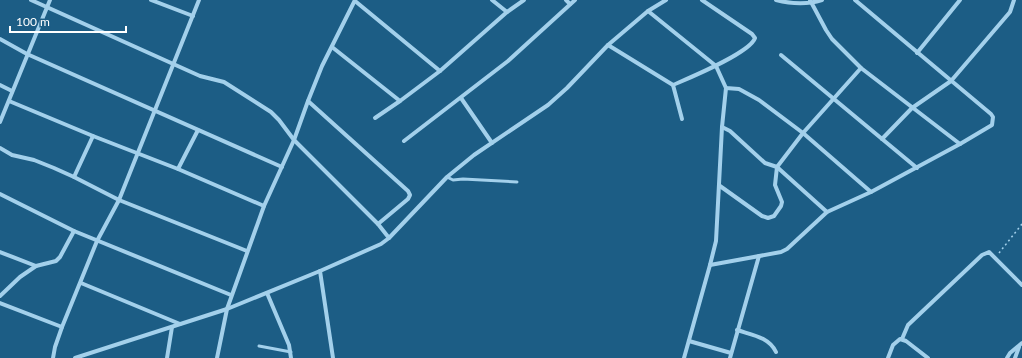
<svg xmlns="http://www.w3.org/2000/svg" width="1022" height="358" font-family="Lato,sans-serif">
  <rect width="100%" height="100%" fill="#1c5d85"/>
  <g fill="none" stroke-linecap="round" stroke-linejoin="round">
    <path stroke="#a3d0eb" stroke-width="1.5" stroke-dasharray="2 3" stroke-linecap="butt" d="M999,253L1022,224"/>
    <g stroke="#a3d0eb" stroke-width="3">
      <path d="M447,177L453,180L463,179L517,182"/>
      <path d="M259,346L291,352"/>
    </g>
    <g stroke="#a3d0eb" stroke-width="4">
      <path d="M31,0L200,76L224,82L271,112L279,120L294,140L378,224L389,238"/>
      <path d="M151,0L193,16"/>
      <path d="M492,0L507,12"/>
      <path d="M566,0L570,4"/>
      <path d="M776,0C792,4 806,5 822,0"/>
      <path d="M810,0L826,30L832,39L861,68L960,144"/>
      <path d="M355,1L440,71"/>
      <path d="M648,11L716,66L726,88L739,89L759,100L803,133L871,192"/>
      <path d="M0,39L27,54L282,167"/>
      <path d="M608,45L673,85L682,119"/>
      <path d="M332,47L400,101L440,71L507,12L524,0"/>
      <path d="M917,53L960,0"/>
      <path d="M781,55L917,168"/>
      <path d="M0,85L12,91"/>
      <path d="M673,85C689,78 750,53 755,38L752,34L702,0"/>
      <path d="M461,98L492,143"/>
      <path d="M9,101L93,136L178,169L264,206"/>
      <path d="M308,101L408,191L410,195L408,199L378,224"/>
      <path d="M375,118L400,101"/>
      <path d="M0,122L50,0"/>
      <path d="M722,127L730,131L765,163L777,167L827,212"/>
      <path d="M882,139L912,108L951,81L1010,12L1014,0"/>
      <path d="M404,141L508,61L575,0"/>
      <path d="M0,148L12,155L34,160L54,168L74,177L119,200L247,251"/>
      <path d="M178,169L198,130"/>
      <path d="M74,177L93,136"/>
      <path d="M720,186L762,216L768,218L774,216L781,206L782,202L775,185L777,167L803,133L861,68"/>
      <path d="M0,194L74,231L231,295"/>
      <path d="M0,252L36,266"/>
      <path d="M710,265L781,252L787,249L827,212L871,192L960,144L992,125L993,117L991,114L855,0"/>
      <path d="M320,271L333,358"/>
      <path d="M81,283L180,324"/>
      <path d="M267,293L289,345L291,358"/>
      <path d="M0,296L20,277L36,266L56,261L60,257L74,231"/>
      <path d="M0,303L62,327"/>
      <path d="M737,330C752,335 769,337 776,352"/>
      <path d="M902,339L908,325L982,255L989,252L1022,285"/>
      <path d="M689,341L731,353"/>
      <path d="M53,358L55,347L62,327L97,241L119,200L199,0"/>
      <path d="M75,358L227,309L320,271L381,244L389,238L447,177L474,155L548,105L567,88L608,45L648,11L666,0"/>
      <path d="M167,358L172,327"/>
      <path d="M217,358L227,309L264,206L294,140L308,101L322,66L355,0"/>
      <path d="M684,358L710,265L716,241L722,127L726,88"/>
      <path d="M730,358L759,256"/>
      <path d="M888,358L893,345L900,339L906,341L928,358"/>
      <path d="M1007,358L1010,353L1022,343"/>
      <path d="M1015,358L1019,347"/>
    </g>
  </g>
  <path d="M10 26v6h116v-6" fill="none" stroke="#ffffff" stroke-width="2"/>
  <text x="16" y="26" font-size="12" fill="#ffffff" stroke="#1c5d85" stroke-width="3" paint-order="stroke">100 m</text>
</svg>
